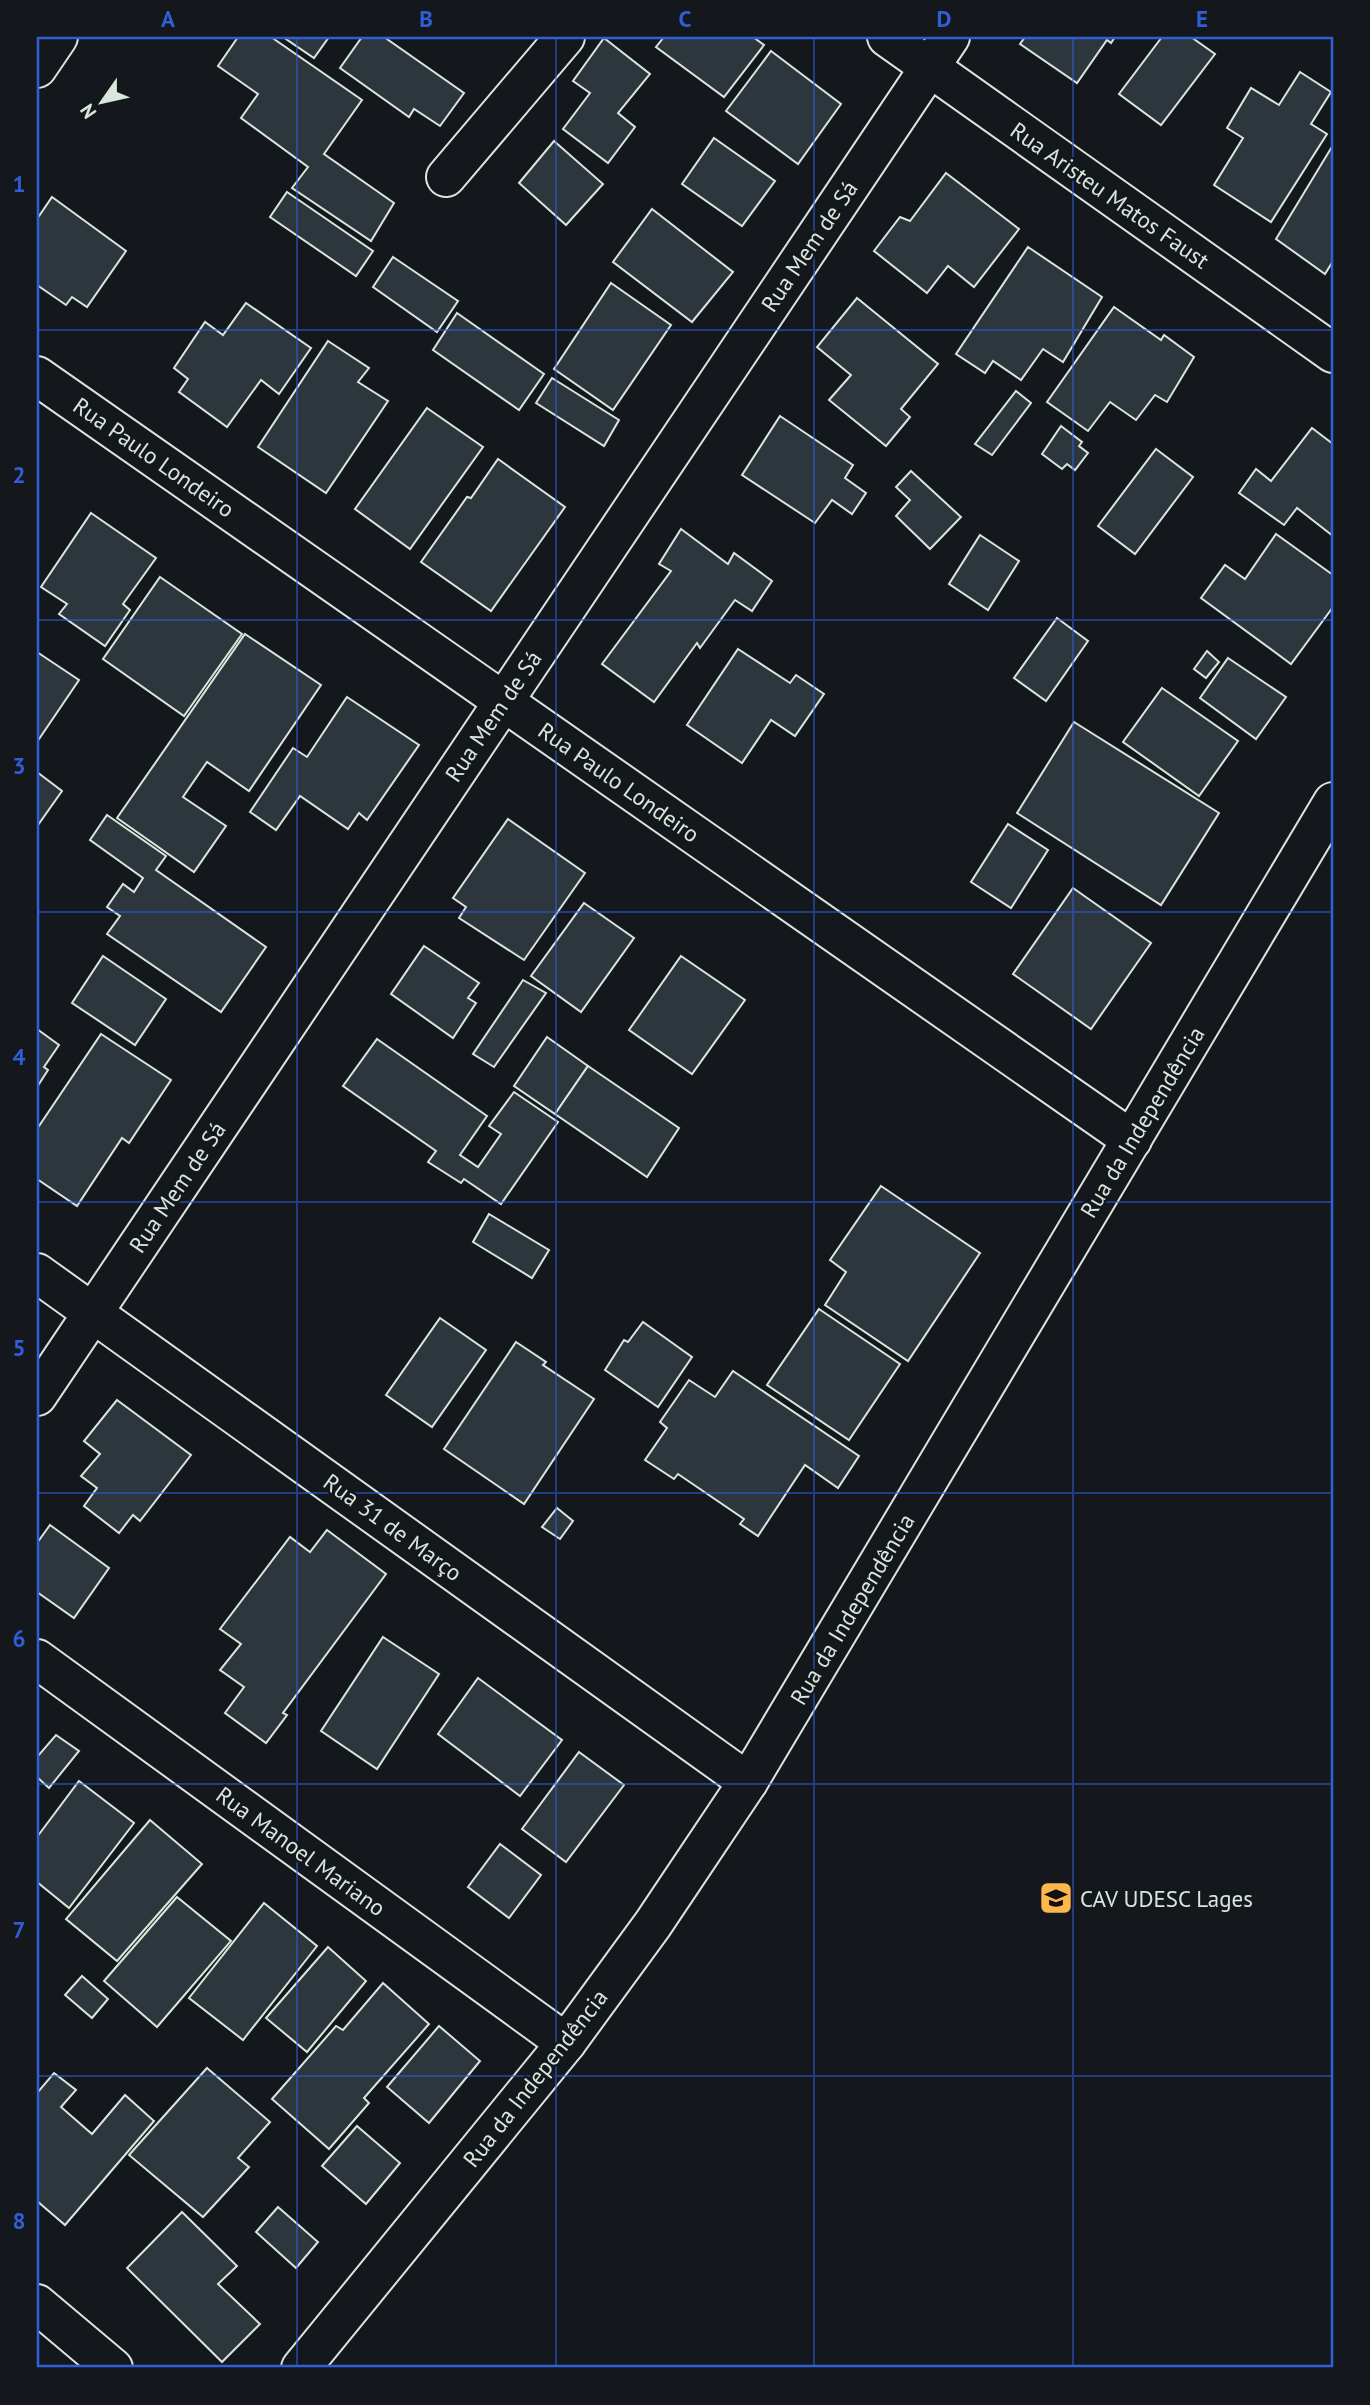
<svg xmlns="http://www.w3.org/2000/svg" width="1370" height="2405" font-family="'PT Sans',sans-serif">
  <rect width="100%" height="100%" fill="#14181c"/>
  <g fill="#2c363c" stroke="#d8e6dc" stroke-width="2">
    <path d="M238,37H271L362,100L324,154L394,203L371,241L292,188L308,167L241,118L258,94L218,66Z"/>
    <path d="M283,37H329L314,58Z"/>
    <path d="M362,37H384L464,93L440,126L414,109L409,117L340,68Z"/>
    <path d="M664,37H753L764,45L724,97L656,47Z"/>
    <path d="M1025,37H1115L1111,43L1107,40L1077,83L1020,44Z"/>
    <path d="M1162,37H1191L1215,54L1161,125L1119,94Z"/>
    <path d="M604,38L650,74L618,113L635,127L608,163L563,129L590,93L573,81Z"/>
    <path d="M771,51L841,104L798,164L726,111Z"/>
    <path d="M1300,72L1331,92L1311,124L1327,134L1271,222L1214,185L1243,138L1227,128L1251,88L1279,105Z"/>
    <path d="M714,138L775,181L742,226L682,184Z"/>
    <path d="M554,141L603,184L566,225L519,183Z"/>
    <path d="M1333,145V261L1325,274L1276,239Z"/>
    <path d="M946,173L1019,229L974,287L948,266L927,293L874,251L900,217L910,221Z"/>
    <path d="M287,192L373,251L356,276L270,217Z"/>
    <path d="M52,197L126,251L87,307L72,297L66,305L37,285V219Z"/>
    <path d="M652,209L733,272L692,322L613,262Z"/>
    <path d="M1028,247L1102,297L1063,362L1043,349L1021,380L993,361L985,373L956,354Z"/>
    <path d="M393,257L458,301L437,332L373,287Z"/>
    <path d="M611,283L671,325L613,410L554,369Z"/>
    <path d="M857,298L938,364L901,409L910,417L886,446L829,400L851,375L817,347Z"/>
    <path d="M246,303L311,348L279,394L261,380L227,427L179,392L188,379L174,368L205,322L223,335Z"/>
    <path d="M1114,307L1161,340L1164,335L1194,357L1167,402L1155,395L1136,420L1110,402L1088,431L1047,402Z"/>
    <path d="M457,313L544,374L519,410L433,350Z"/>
    <path d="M328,341L369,368L358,382L388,401L326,493L258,447Z"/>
    <path d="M552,378L619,420L604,446L536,403Z"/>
    <path d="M1016,391L1031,403L992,455L975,444Z"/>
    <path d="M427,408L483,447L410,549L355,509Z"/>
    <path d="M780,416L853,465L845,478L866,493L852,514L832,500L815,523L742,475Z"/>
    <path d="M1061,426L1082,442L1079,446L1088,453L1075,470L1067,464L1062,469L1042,454Z"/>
    <path d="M1312,428L1333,444V536L1297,508L1284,525L1239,493L1256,469L1271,481Z"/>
    <path d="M1156,449L1193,477L1135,554L1098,526Z"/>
    <path d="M498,459L565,507L491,611L421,562L467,497L471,498Z"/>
    <path d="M911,471L961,517L930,549L896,516L910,500L896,487Z"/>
    <path d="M91,513L156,558L123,604L130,610L105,646L59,614L67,604L41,587Z"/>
    <path d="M681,529L728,564L734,553L772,581L752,611L735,600L700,648L697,643L654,702L602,664L671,571L659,564Z"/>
    <path d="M1276,534L1333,575V607L1291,664L1201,598L1225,565L1245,579Z"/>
    <path d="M980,535L1019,561L988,610L949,584Z"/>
    <path d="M160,577L242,634L184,716L103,659Z"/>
    <path d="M1057,618L1088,641L1046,701L1014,678Z"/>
    <path d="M245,634L321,685L249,791L207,762L183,797L226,826L194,872L117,818Z"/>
    <path d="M738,649L790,683L796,675L824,694L795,736L771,720L742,763L687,725Z"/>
    <path d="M1207,651L1219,662L1206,678L1194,669Z"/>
    <path d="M37,652L79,680L37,742Z"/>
    <path d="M1228,658L1286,697L1256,739L1200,698Z"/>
    <path d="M1162,688L1238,741L1199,796L1123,742Z"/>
    <path d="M347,697L419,745L367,820L359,813L348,829L300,796L276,830L250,812L293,748L307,757Z"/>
    <path d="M1074,722L1219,813L1161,905L1017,813Z"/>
    <path d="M37,772L62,791L38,825H37Z"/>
    <path d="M107,815L166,856L156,870L266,947L221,1012L107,934L120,916L107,907L123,884L134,892L143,878L90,840Z"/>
    <path d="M508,819L585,873L524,960L459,918L466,907L453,898Z"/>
    <path d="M1008,824L1048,850L1011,908L971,882Z"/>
    <path d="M1073,888L1151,943L1091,1029L1013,974Z"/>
    <path d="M584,903L634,938L581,1012L531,976Z"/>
    <path d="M424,946L479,983L468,998L476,1003L453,1038L391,994Z"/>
    <path d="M103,956L166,999L135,1045L72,1003Z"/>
    <path d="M681,956L745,1000L692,1074L629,1030Z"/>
    <path d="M523,980L546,993L494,1067L473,1054Z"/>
    <path d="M37,1029L59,1045L44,1067L48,1070L37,1087Z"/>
    <path d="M101,1034L171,1080L129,1143L122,1138L77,1206L37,1179V1129Z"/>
    <path d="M547,1037L588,1066L555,1114L514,1086Z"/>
    <path d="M377,1039L487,1116L460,1155L478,1167L501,1134L489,1126L514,1092L558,1122L501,1204L464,1179L461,1183L428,1162L436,1151L343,1086Z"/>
    <path d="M588,1066L679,1128L647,1177L555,1114Z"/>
    <path d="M881,1186L980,1253L908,1361L825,1305L846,1272L830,1260Z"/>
    <path d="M489,1214L549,1250L532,1278L473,1242Z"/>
    <path d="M819,1309L900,1364L849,1440L767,1385Z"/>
    <path d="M440,1318L486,1350L432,1427L386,1395Z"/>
    <path d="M643,1322L692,1357L658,1407L605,1370L624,1340L628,1342Z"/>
    <path d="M516,1342L546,1362L543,1365L594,1399L524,1504L444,1449Z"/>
    <path d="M733,1371L859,1456L838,1488L805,1465L758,1536L740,1524L744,1519L678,1474L674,1479L645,1460L667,1428L660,1422L689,1380L715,1397Z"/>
    <path d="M117,1400L191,1455L140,1521L133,1515L119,1533L84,1506L97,1488L81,1476L100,1454L84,1441Z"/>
    <path d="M557,1508L573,1521L560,1539L542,1527Z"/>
    <path d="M50,1525L109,1568L74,1618L37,1592V1543Z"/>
    <path d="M327,1530L386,1574L283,1713L287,1715L266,1743L225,1713L244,1687L220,1670L241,1644L220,1629L290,1537L310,1552Z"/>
    <path d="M383,1637L439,1674L377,1769L321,1731Z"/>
    <path d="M478,1678L562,1740L520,1796L438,1734Z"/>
    <path d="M56,1735L79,1751L49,1788L37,1777V1757Z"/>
    <path d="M579,1752L624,1785L566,1862L522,1829Z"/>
    <path d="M79,1781L134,1823L69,1908L37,1882V1837Z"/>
    <path d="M150,1820L202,1864L117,1961L66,1919Z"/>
    <path d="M500,1844L541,1875L509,1918L468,1887Z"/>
    <path d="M177,1897L231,1941L157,2027L104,1981Z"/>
    <path d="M264,1903L317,1946L243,2040L189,1998Z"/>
    <path d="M328,1947L366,1981L307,2052L266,2018Z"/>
    <path d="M82,1976L108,1999L92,2018L65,1995Z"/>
    <path d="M383,1983L429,2024L364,2098L369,2103L329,2149L272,2099L336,2026L343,2030Z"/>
    <path d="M439,2026L480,2061L429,2123L387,2087Z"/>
    <path d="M207,2068L270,2122L238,2158L249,2167L203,2217L129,2155Z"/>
    <path d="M54,2073L76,2090L61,2107L92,2134L125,2095L154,2121L65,2225L37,2201V2093Z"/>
    <path d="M357,2126L400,2163L366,2204L322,2166Z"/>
    <path d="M278,2207L318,2242L296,2268L256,2232Z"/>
    <path d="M182,2212L237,2266L218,2284L260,2324L222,2362L127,2268Z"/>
  </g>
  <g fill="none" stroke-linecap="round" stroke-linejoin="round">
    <defs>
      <g id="minor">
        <path d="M887,37L1333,353"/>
        <path d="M37,68L58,37"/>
        <path d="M446,177L565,37"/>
        <path d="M37,376L1132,1140"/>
        <path d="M37,1396L950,37"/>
        <path d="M37,1659L566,2043"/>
        <path d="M37,2304L113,2368"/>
        <path d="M301,2368L566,2043L653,1924L748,1782"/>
      </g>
      <path id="major" d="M37,1273L748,1782L1333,802"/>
    </defs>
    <use href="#minor" stroke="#d8e6dc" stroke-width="42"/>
    <use href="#major" stroke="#d8e6dc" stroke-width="42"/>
    <use href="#minor" stroke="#14181c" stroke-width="38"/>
    <use href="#major" stroke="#14181c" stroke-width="38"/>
  </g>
  <path fill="none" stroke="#305dd8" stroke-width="2" stroke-opacity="0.55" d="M297,37V2368M556,37V2368M814,37V2368M1073,37V2368M37,330H1333M37,620H1333M37,912H1333M37,1202H1333M37,1493H1333M37,1784H1333M37,2076H1333"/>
  <defs>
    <symbol id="university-square" viewBox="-11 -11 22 22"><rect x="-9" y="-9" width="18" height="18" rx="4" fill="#ffb74d" stroke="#14181c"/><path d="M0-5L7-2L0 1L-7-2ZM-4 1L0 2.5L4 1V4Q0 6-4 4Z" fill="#111"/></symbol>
  </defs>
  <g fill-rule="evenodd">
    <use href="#university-square" x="1037" y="1879" width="38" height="38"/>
  </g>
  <g text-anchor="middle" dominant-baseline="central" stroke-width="5" stroke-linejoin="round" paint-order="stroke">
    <g font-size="23" fill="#d8e6dc" stroke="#14181c">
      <text transform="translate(1110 195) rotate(35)">Rua Aristeu Matos Faust</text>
      <text transform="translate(809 246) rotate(-56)">Rua Mem de Sá</text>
      <text transform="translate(154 457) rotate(35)">Rua Paulo Londeiro</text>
      <text transform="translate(493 716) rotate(-56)">Rua Mem de Sá</text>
      <text transform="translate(619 782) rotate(35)">Rua Paulo Londeiro</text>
      <text transform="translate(1142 1122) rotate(-59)">Rua da Independência</text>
      <text transform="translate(177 1187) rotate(-56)">Rua Mem de Sá</text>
      <text transform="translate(393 1527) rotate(36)">Rua 31 de Março</text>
      <text transform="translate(852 1609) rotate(-59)">Rua da Independência</text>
      <text transform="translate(301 1851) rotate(36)">Rua Manoel Mariano</text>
      <text transform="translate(535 2078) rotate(-52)">Rua da Independência</text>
    </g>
    <g font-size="23" fill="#d8e6dc" stroke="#14181c" text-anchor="start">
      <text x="1080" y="1898">CAV UDESC Lages</text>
    </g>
  </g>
  <rect width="1370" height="2405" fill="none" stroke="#14181c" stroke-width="77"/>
  <g transform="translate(102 102) rotate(236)" stroke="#14181c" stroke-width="5" paint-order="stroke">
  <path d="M0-5L12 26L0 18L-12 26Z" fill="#d8e6dc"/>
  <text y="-10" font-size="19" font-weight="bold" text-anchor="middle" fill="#d8e6dc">N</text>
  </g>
  <rect x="38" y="38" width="1294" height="2328" fill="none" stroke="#305dd8" stroke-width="2.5"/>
  <g font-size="23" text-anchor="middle" font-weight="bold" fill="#305dd8">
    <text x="168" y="27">A</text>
    <text x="426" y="27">B</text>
    <text x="685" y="27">C</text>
    <text x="944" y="27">D</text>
    <text x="1202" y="27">E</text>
    <text x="19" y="192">1</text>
    <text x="19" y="483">2</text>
    <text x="19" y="774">3</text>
    <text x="19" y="1065">4</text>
    <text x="19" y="1356">5</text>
    <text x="19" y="1647">6</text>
    <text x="19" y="1938">7</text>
    <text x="19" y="2229">8</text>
  </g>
</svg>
